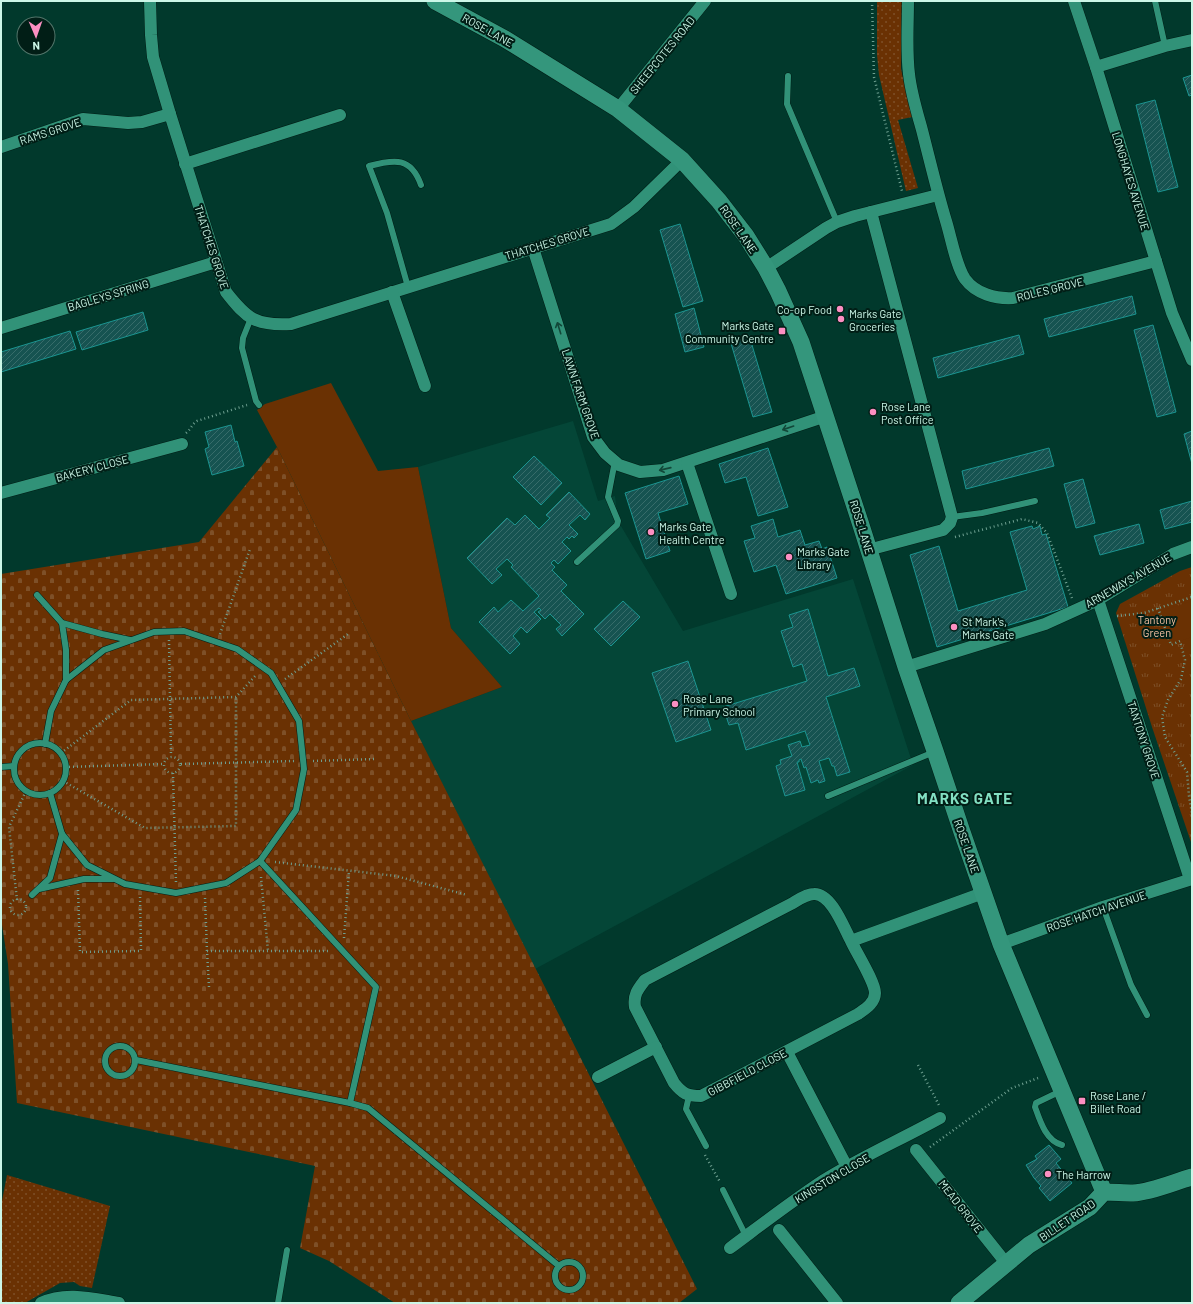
<svg xmlns="http://www.w3.org/2000/svg" width="1193" height="1304" font-family="Barlow,sans-serif">
  <defs>
    <pattern id="grass-dots" width="8" height="8" patternUnits="userSpaceOnUse"><rect width="8" height="8" fill="#6a3103"/><path d="M2 2h.1M6 6h.1" fill="none" stroke="#7e5028" stroke-width="1.8" stroke-linecap="round"/></pattern>
    <pattern id="cemetery-stones" width="16" height="16" patternUnits="userSpaceOnUse"><rect width="16" height="16" fill="#6a3103"/><path d="M2 7V4a2 2 0 0 1 4 0v3zM10 15v-3a2 2 0 0 1 4 0v3z" fill="#7e5028"/></pattern>
    <pattern id="park-tufts" width="24" height="20" patternUnits="userSpaceOnUse"><rect width="24" height="20" fill="#6a3103"/><path d="M3 7l-1-3M5 7V3M7 7l1-3M15 17l-1-3M17 17v-4M19 17l1-3" fill="none" stroke="#7e5028"/></pattern>
    <pattern id="building-hatch" width="6" height="6" patternUnits="userSpaceOnUse"><rect width="6" height="6" fill="#165351"/><path d="M-1 1l2-2M0 6l6-6M5 7l2-2" fill="none" stroke="#376c6a"/></pattern>
  </defs>
  <rect width="100%" height="100%" fill="#01392c"/>
  <path fill="#044637" d="M573,421L598,501L615,496L618,521L683,631L853,579L913,765L535,969L411,721L502,687L451,628L418,467Z"/>
  <g fill="url(#grass-dots)">
    <path d="M877,1H902L901,69L912,117L898,120L918,188L906,191L879,75L877,55Z"/>
    <path d="M7,1175L110,1206L92,1288L80,1286L74,1282L60,1283L25,1303H1V1206Z"/>
  </g>
  <path fill="url(#cemetery-stones)" d="M277,447L411,721L697,1289L679,1303H395L329,1261L300,1248L315,1166L17,1103L8,964L1,918V574L199,542Z"/>
  <path fill="url(#park-tufts)" d="M1192,567V845L1152,727L1116,613L1120,604L1180,571Z"/>
  <g fill="#6a3103">
    <path d="M331,383L378,471L418,467L451,628L502,687L411,721L277,447L257,410L265,404Z"/>
    <path d="M1192,601V637L1174,643L1164,610Z"/>
  </g>
  <g fill="url(#building-hatch)" stroke="#1b9591">
    <path d="M1192,75V95L1189,96L1183,78Z"/>
    <path d="M1155,100L1178,187L1158,192L1136,105Z"/>
    <path d="M680,224L703,301L683,307L660,230Z"/>
    <path d="M1132,296L1136,314L1049,337L1044,319Z"/>
    <path d="M694,308L704,347L685,352L675,314Z"/>
    <path d="M143,312L148,330L82,350L76,332Z"/>
    <path d="M1153,325L1176,412L1157,417L1134,330Z"/>
    <path d="M70,331L76,349L1,372V352Z"/>
    <path d="M749,335L772,412L753,417L730,340Z"/>
    <path d="M1019,335L1024,354L938,378L933,358Z"/>
    <path d="M231,425L235,442L237,441L244,466L212,475L205,449L209,447L205,432Z"/>
    <path d="M1192,431V464L1184,434Z"/>
    <path d="M768,448L788,507L758,516L746,477L725,483L719,464Z"/>
    <path d="M1049,448L1054,466L966,489L962,471Z"/>
    <path d="M534,456L562,483L541,505L513,477Z"/>
    <path d="M679,476L688,504L658,513L670,551L646,559L625,493Z"/>
    <path d="M1083,479L1095,523L1076,528L1064,484Z"/>
    <path d="M569,492L590,514L585,520L580,515L569,525L578,534L574,538L572,536L569,539L567,537L562,542L571,551L558,564L554,560L551,563L555,567L552,570L567,585L561,591L584,614L562,636L556,629L561,625L550,614L545,619L538,612L541,610L539,608L534,612L541,619L527,633L521,627L513,636L520,644L510,654L479,622L494,607L498,612L511,600L523,611L539,596L511,567L513,565L507,559L496,569L502,575L492,584L467,558L507,518L515,525L525,515L539,529L550,518L546,515Z"/>
    <path d="M1192,501V522L1165,529L1160,510Z"/>
    <path d="M773,519L778,537L800,530L805,545L819,541L822,549L827,547L837,578L786,594L776,565L754,572L744,541L755,538L751,526Z"/>
    <path d="M1139,524L1144,543L1100,555L1094,536Z"/>
    <path d="M1032,526L1033,529L1040,526L1042,535L1046,534L1068,607L937,647L910,555L939,546L958,611L1027,590L1010,532Z"/>
    <path d="M623,601L640,617L611,646L594,629Z"/>
    <path d="M808,609L828,676L854,668L860,686L826,697L850,772L837,776L834,766H832L829,758L819,761L825,781L819,783L818,780L811,783L806,767L804,768L801,759L799,760V762H797L805,790L785,796L776,766L781,764L780,760L792,756L788,745L800,741L802,747L810,745L805,731L746,750L738,723L729,725L723,707L807,681L802,664L793,667L781,631L793,627L789,615Z"/>
    <path d="M688,661L711,730L676,742L652,673Z"/>
    <path d="M1049,1145L1061,1159L1056,1163L1072,1183L1050,1201L1039,1188L1041,1186L1034,1178L1026,1165L1037,1159L1035,1156Z"/>
  </g>
  <g fill="none" stroke-linecap="round" stroke-linejoin="round">
    <defs>
      <g id="lane">
        <path d="M1155,1L1165,46"/>
        <path d="M788,76L787,104L837,222"/>
        <path d="M408,287L387,213L369,166C395,159 411,157 421,185"/>
        <path d="M251,318L243,338L242,348L256,401L259,405"/>
        <path d="M952,517L982,513L1035,501"/>
        <path d="M577,562L617,525L618,521L608,497L615,461"/>
        <path d="M37,595L62,623L102,634L130,640"/>
        <path d="M62,623L66,650V680"/>
        <circle cx="40" cy="769" r="26"/>
        <path d="M45,744L51,711L66,680L104,650L154,632L184,631L237,649L271,673L299,721L304,769L296,810L260,861L226,883L176,893L125,884L87,865L62,834L50,793"/>
        <path d="M1,767L14,766"/>
        <path d="M828,796L934,752"/>
        <path d="M39,889L84,879H113"/>
        <path d="M32,895L50,878L62,834"/>
        <path d="M1103,907L1131,985L1147,1015"/>
        <circle cx="120" cy="1061" r="15"/>
        <path d="M136,1060L350,1103L376,987L260,861"/>
        <path d="M1061,1091L1036,1103L1035,1107C1040,1121 1046,1141 1062,1145"/>
        <path d="M689,1096L686,1109L706,1146"/>
        <path d="M350,1103L368,1108L559,1266"/>
        <path d="M723,1190L746,1236"/>
        <circle cx="569" cy="1276" r="14"/>
        <path d="M278,1303L287,1250"/>
      </g>
      <g id="street">
        <path d="M150,1L151,35L153,57L170,114L226,292C247,319 256,326 291,324L611,224L634,207L682,160"/>
        <path d="M908,1C908,25 906,50 909,74C911,93 917,112 922,130C930,161 937,191 946,221C951,237 956,266 965,279C976,294 996,299 1013,298L1156,261"/>
        <path d="M1074,1L1096,67L1172,313L1192,360"/>
        <path d="M1096,67L1165,46L1192,40"/>
        <path d="M618,109L705,1"/>
        <path d="M1,147L83,119L128,123L142,122L170,114"/>
        <path d="M185,164L340,115"/>
        <path d="M533,248L593,437L605,453L619,465L640,472L663,470L826,416"/>
        <path d="M766,268L826,228L837,222L855,216L938,195"/>
        <path d="M392,292L425,386"/>
        <path d="M1,328L216,262"/>
        <path d="M687,463L731,594"/>
        <path d="M1,493L182,444"/>
        <path d="M868,550L943,530L950,523L952,517L871,212"/>
        <path d="M1098,600L1190,879"/>
        <path d="M906,667L1045,624L1098,600L1173,554L1192,547"/>
        <path d="M851,941C844,928 831,893 814,894C806,894 798,900 791,904L645,980C638,989 633,995 635,1007L674,1083C683,1094 687,1096 701,1096L858,1014C865,1009 875,1003 875,993C875,982 856,952 851,941L983,893"/>
        <path d="M1001,944L1103,907L1192,879"/>
        <path d="M787,1052L847,1167"/>
        <path d="M598,1077L656,1047"/>
        <path d="M916,1150L1006,1263"/>
        <path d="M779,1230L837,1303"/>
        <path d="M730,1248C761,1225 792,1201 824,1180C861,1157 902,1139 940,1118"/>
        <path d="M41,1303C66,1291 94,1299 119,1303"/>
      </g>
      <g id="secondary">
        <path d="M435,1L505,39L618,109L682,160L719,201L746,236L766,268L778,291L801,342L860,522L906,667L935,751L962,832L1001,944L1104,1192"/>
        <path d="M959,1303L1029,1245L1090,1207L1104,1192C1114,1192 1124,1193 1133,1193C1152,1192 1174,1182 1192,1177"/>
      </g>
    </defs>
    <use href="#lane" stroke="#011e16" stroke-width="7"/>
    <use href="#street" stroke="#011e16" stroke-width="13"/>
    <use href="#secondary" stroke="#011e16" stroke-width="18"/>
    <g stroke="#6fa091" stroke-width="2.5" stroke-dasharray="1 3" stroke-linecap="butt">
      <path d="M872,1L874,77L902,191"/>
      <path d="M186,433C191,429 192,424 197,421L247,405"/>
      <path d="M955,537L1022,519L1038,523L1047,533L1072,598"/>
      <path d="M1158,608L1171,645L1180,641L1185,660L1181,679L1168,700L1162,717L1165,737L1187,772L1189,796L1192,813"/>
      <path d="M1117,616L1144,613L1192,597"/>
      <path d="M220,634L250,549"/>
      <path d="M169,640L171,756"/>
      <path d="M285,679L348,634"/>
      <path d="M61,753L131,700L236,697L257,674"/>
      <circle cx="172" cy="765" r="8"/>
      <path d="M313,761L374,759"/>
      <path d="M181,764L294,761"/>
      <path d="M65,767L164,764"/>
      <path d="M173,773L176,883"/>
      <path d="M63,781L145,828L236,826V697"/>
      <path d="M275,862L396,876L467,895"/>
      <path d="M261,877L268,951"/>
      <path d="M78,890L80,952L141,951L140,895"/>
      <path d="M205,898L207,951"/>
      <circle cx="18" cy="907" r="8"/>
      <path d="M17,900L9,827L26,791"/>
      <path d="M344,938L349,871"/>
      <path d="M209,987L207,951H330"/>
      <path d="M918,1065L940,1107"/>
      <path d="M930,1147L1012,1088L1038,1078"/>
      <path d="M705,1155L720,1182"/>
    </g>
    <use href="#lane" stroke="#319278" stroke-width="6"/>
    <use href="#street" stroke="#319278" stroke-width="12"/>
    <use href="#secondary" stroke="#34967c" stroke-width="17"/>
  </g>
  <defs><path id="oneway-shaft" d="M-6 0H5M1.5-3L5.5 0L1.5 3" fill="none" stroke-width="1.6" stroke-linecap="round" stroke-linejoin="round"/></defs>
  <g stroke="#124738">
    <use href="#oneway-shaft" transform="translate(559 328) rotate(-107)"/>
    <use href="#oneway-shaft" transform="translate(788 428) rotate(161)"/>
    <use href="#oneway-shaft" transform="translate(665 469) rotate(167)"/>
  </g>
  <g fill="#fc8fc2" stroke="#011e16" stroke-width="1.5">
    <circle cx="840" cy="309" r="4"/>
    <circle cx="841" cy="319" r="4"/>
    <rect x="778" y="327" width="8" height="8" rx="2"/>
    <circle cx="873" cy="412" r="4"/>
    <circle cx="651" cy="532" r="4"/>
    <circle cx="789" cy="557" r="4"/>
    <circle cx="954" cy="627" r="4"/>
    <circle cx="675" cy="704" r="4"/>
    <rect x="1078" y="1097" width="8" height="8" rx="2"/>
    <circle cx="1048" cy="1174" r="4"/>
  </g>
  <g text-anchor="middle" dominant-baseline="central" stroke-width="4" stroke-linejoin="round" paint-order="stroke">
    <g font-size="11" fill="#ccf7e8" stroke="#011e16">
      <text transform="translate(488 30) rotate(29)">ROSE LANE</text>
      <text transform="translate(662 55) rotate(-51)">SHEEPCOTES ROAD</text>
      <text transform="translate(50 131) rotate(-18)">RAMS GROVE</text>
      <text transform="translate(1131 181) rotate(73)">LONGHAYES AVENUE</text>
      <text transform="translate(739 229) rotate(55)">ROSE LANE</text>
      <text transform="translate(547 243) rotate(-17)">THATCHES GROVE</text>
      <text transform="translate(212 247) rotate(72)">THATCHES GROVE</text>
      <text transform="translate(1050 289) rotate(-14)">ROLES GROVE</text>
      <text transform="translate(108 295) rotate(-17)">BAGLEYS SPRING</text>
      <text transform="translate(581 394) rotate(71)">LAWN FARM GROVE</text>
      <text transform="translate(92 468) rotate(-15)">BAKERY CLOSE</text>
      <text transform="translate(862 527) rotate(73)">ROSE LANE</text>
      <text transform="translate(1128 580) rotate(-30)">ARNEWAYS AVENUE</text>
      <text transform="translate(1144 740) rotate(72)">TANTONY GROVE</text>
      <text transform="translate(967 846) rotate(71)">ROSE LANE</text>
      <text transform="translate(1096 911) rotate(-19)">ROSE HATCH AVENUE</text>
      <text transform="translate(747 1072) rotate(-28)">GIBBFIELD CLOSE</text>
      <text transform="translate(832 1178) rotate(-31)">KINGSTON CLOSE</text>
      <text transform="translate(961 1206) rotate(52)">MEAD GROVE</text>
      <text transform="translate(1067 1220) rotate(-34)">BILLET ROAD</text>
    </g>
    <g font-size="11" fill="#ccf7e8" stroke="#011e16" text-anchor="start">
      <text x="832" y="309" text-anchor="end">Co-op Food</text>
      <text x="849" y="313">Marks Gate<tspan x="849" dy="13">Groceries</tspan></text>
      <text x="774" y="325" text-anchor="end">Marks Gate<tspan x="774" dy="13">Community Centre</tspan></text>
      <text x="881" y="406">Rose Lane<tspan x="881" dy="13">Post Office</tspan></text>
      <text x="659" y="526">Marks Gate<tspan x="659" dy="13">Health Centre</tspan></text>
      <text x="797" y="551">Marks Gate<tspan x="797" dy="13">Library</tspan></text>
      <text x="962" y="621">St Mark's,<tspan x="962" dy="13">Marks Gate</tspan></text>
      <text x="683" y="698">Rose Lane<tspan x="683" dy="13">Primary School</tspan></text>
      <text x="1090" y="1095">Rose Lane /<tspan x="1090" dy="13">Billet Road</tspan></text>
      <text x="1056" y="1174">The Harrow</text>
    </g>
    <g font-size="11" fill="#f6c2a3" stroke="#011e16">
      <text x="1157" y="619">Tantony<tspan x="1157" dy="13">Green</tspan></text>
    </g>
    <g font-size="15" font-weight="bold" letter-spacing="1" fill="#83e0c3" stroke="#011e16">
      <text x="965" y="798">MARKS GATE</text>
    </g>
  </g>
  <rect width="1193" height="1304" fill="none" stroke="#ccf7e8" stroke-width="4"/>
  <g transform="translate(36 36) rotate(178)"><circle r="19" fill="#011e16" stroke="#52756a"/>
  <path d="M0-3L7 15L0 10L-7 15Z" fill="#fc8fc2"/>
  <text y="-6" font-size="11" font-weight="bold" text-anchor="middle" fill="#ccf7e8">N</text>
  </g>
</svg>
